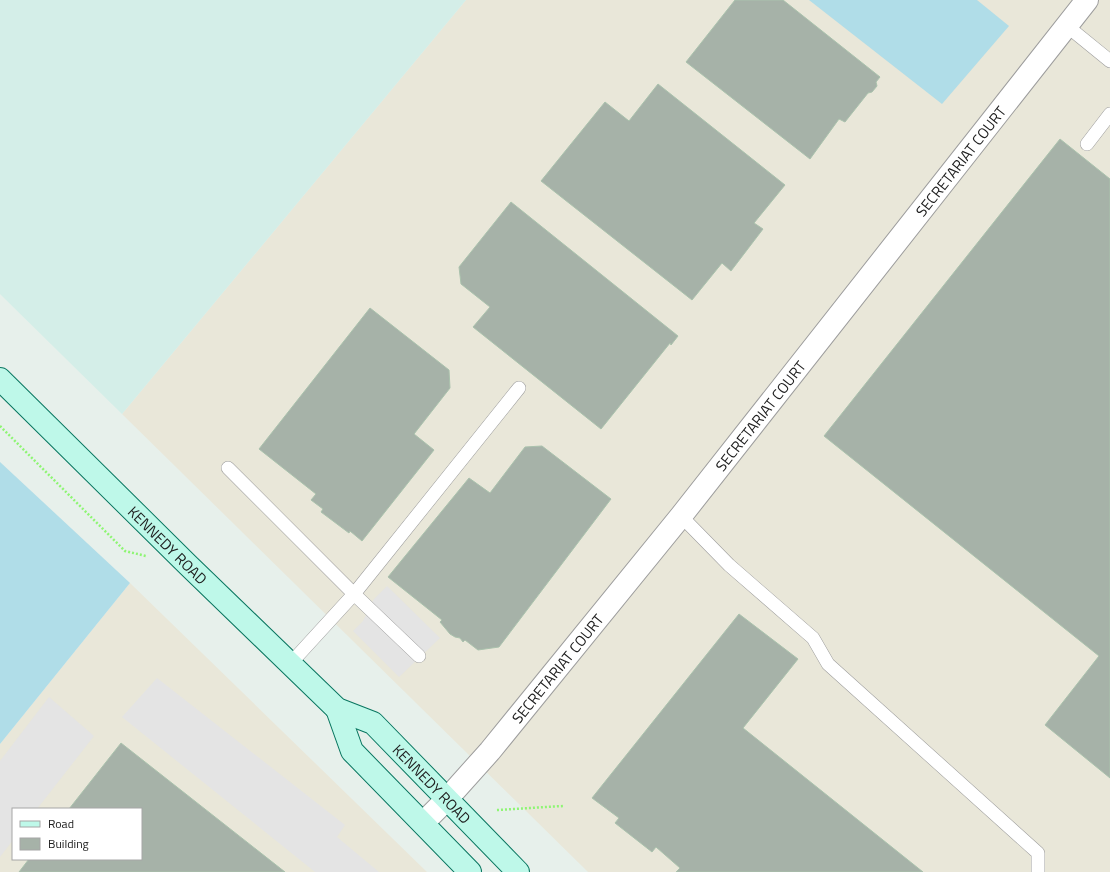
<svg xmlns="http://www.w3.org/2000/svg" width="1110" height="872" font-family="'Titillium Web',sans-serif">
  <rect width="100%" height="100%" fill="#e7f0eb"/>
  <g fill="#e9e7d9" fill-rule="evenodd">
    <path d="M466,0H1110V872H588L122,414Z"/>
    <path d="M130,583L427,872H0V744ZM13,809H141V859H13Z"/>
  </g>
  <path fill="#d4eee8" d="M0,0H466L122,414L0,294Z"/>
  <g fill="#b0dde8">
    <path d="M809,0H977L1009,26L942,104Z"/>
    <path d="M0,462L130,583L0,744Z"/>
  </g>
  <g fill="#e4e4e4">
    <path d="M387,586L440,638L399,677L353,631L363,621L374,599Z"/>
    <path d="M157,678L345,825L337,837L379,872H315L122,717Z"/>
    <path d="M49,697L94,736L37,809H13V840L0,857V761Z"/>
  </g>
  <g fill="#a6b2a8" stroke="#aac2ad">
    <path d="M735,0H783L880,77L876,82L877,86L872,92L868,93L845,122L839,119L810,159L686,62Z"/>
    <path d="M658,84L785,185L754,223L763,229L731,271L722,263L692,300L541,181L605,102L629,121Z"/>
    <path d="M1060,139L1110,179V778L1045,725L1099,656L824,436Z"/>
    <path d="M511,202L678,336L671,345L670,343L601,429L473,327L490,307L461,284L459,267Z"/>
    <path d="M370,308L449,370L450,388L414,434L434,450L362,541L350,531L349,533L321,512L323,509L311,500L316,494L259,449Z"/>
    <path d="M542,446L611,499L499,647L478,650L465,640L463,642L460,638L455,637L450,634L440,622L442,620L388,577L469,478L490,493L525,447Z"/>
    <path d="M739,614L798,659L743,728L923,872H676L680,868L656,847L652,852L615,823L619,818L592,798Z"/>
    <path d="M121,743L285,872H19L29,859H141V809H69Z"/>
  </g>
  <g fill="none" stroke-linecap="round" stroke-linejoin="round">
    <defs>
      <g id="service">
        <path d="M1067,26L1110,61"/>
        <path d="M1087,144L1110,114"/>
        <path d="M228,468L354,594L419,656"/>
        <path d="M681,516L729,565L813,638L828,664L1038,853V872"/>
        <path d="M290,664L354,594L519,388"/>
      </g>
      <g id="minor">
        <path id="s1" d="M423,823L447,799L490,751L681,516L1087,0"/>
      </g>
      <g id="secondary">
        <path id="s2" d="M0,379L188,565L337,709L373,723L518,872"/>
        <path d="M337,709L352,751L470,872"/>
      </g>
    </defs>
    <use href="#service" stroke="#9d9d9d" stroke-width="14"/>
    <use href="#minor" stroke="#9d9d9d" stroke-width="24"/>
    <use href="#secondary" stroke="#097660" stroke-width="24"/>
    <g stroke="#8ff574" stroke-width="2.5" stroke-dasharray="2 2" stroke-linecap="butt">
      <path d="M0,426L125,551L146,556"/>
      <path d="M497,810L563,806"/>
    </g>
    <use href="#service" stroke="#fff" stroke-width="13"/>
    <use href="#minor" stroke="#fff" stroke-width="22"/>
    <use href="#secondary" stroke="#bef8e9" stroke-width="22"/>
  </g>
  <g text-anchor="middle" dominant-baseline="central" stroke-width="3.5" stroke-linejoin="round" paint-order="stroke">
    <g font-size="15" fill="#202020" stroke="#fff">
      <text stroke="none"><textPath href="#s1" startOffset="853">SECRETARIAT COURT</textPath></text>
      <text stroke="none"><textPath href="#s1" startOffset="529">SECRETARIAT COURT</textPath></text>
      <text stroke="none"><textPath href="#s2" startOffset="236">KENNEDY ROAD</textPath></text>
      <text stroke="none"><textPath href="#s1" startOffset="205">SECRETARIAT COURT</textPath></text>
      <text stroke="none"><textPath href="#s2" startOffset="595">KENNEDY ROAD</textPath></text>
    </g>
  </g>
  <rect x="12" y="808" width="130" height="52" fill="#ffffff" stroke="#a6a6a6"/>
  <rect x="20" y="821" width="20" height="6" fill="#bef8e9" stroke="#a6a6a6"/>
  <text x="48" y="828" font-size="12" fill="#202020">Road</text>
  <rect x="20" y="838" width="20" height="12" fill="#a6b2a8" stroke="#a6a6a6"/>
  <text x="48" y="848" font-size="12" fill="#202020">Building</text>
</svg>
